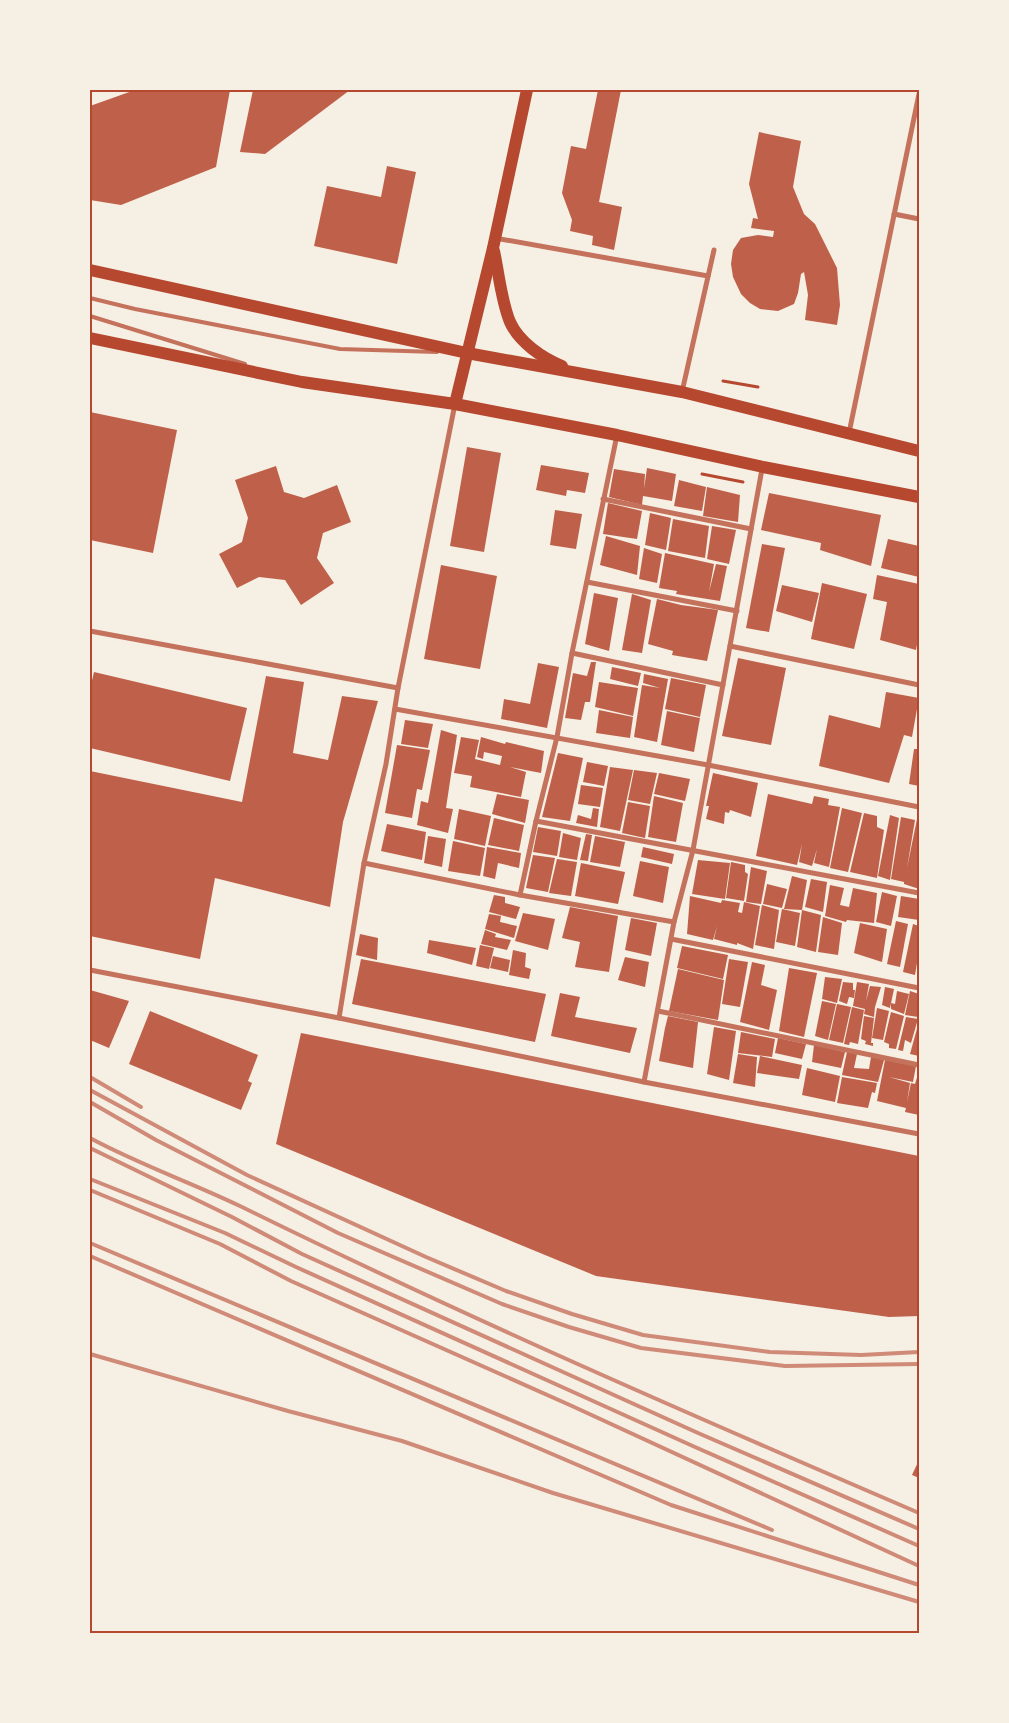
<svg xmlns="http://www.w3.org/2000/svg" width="1009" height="1723" font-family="Arial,sans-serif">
  <rect width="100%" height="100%" fill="#f6efe4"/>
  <g fill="#bf614a">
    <path d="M135,90H230L216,167L121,205L90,200V106Z"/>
    <path d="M253,90H350L265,154L240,152Z"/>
    <path d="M598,90H621L599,202L622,207L614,250L592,245L593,236L570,231L572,220L562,193L571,146L586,149Z"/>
    <path d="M759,132L801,141L793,187L804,214L815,224L837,268L840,305L837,325L805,320L808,295L804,272L801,274L798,293L794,304L778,311L760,309L750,303L741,294L733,277L731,264L733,250L741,238L758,235L773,237L774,231L751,228L753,218L758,219L749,184Z"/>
    <path d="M387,166L416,172L397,264L314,246L327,186L381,197Z"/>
    <path d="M90,412L177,430L153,553L90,540Z"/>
    <path d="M467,447L501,453L484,552L450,546Z"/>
    <path d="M541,465L589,473L585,493L567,490L566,496L536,490Z"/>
    <path d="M276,466L284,492L304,498L337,485L351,522L323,533L317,558L334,583L301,605L285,580L259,577L237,588L219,554L242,542L248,518L235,480Z"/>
    <path d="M647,468L676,474L672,501L643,496L642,505L609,497L614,469L645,474L644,489Z"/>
    <path d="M679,480L706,487L702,511L674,506Z"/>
    <path d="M707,487L740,495L738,522L703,516Z"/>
    <path d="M769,493L881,515L871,566L820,550L821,543L761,530Z"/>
    <path d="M608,503L642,511L637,539L603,534Z"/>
    <path d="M555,510L582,514L576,549L550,545Z"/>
    <path d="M650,513L671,518L666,550L645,545Z"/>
    <path d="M673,519L709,526L705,558L668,551Z"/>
    <path d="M712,526L736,530L729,564L707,559Z"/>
    <path d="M606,536L640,546L637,575L600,565Z"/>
    <path d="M888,539L919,546V577L881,568Z"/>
    <path d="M762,544L785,548L769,632L746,628Z"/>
    <path d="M644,548L662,554L657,583L639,579Z"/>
    <path d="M665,553L714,564L709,592L716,564L727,566L720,601L676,594L677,591L659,588Z"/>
    <path d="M441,565L497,576L480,669L424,659Z"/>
    <path d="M877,575L919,584V633L916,650L880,640L887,602L873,599Z"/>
    <path d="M822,583L867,594L854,649L811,639Z"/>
    <path d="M782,585L819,593L812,622L776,611Z"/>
    <path d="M594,593L618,598L609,651L585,644Z"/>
    <path d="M632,594L651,600L642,653L622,650Z"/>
    <path d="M657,599L681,605L718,610L707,661L672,655L673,651L648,644Z"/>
    <path d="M738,658L786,668L771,745L722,736Z"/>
    <path d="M591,662H596L590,702H585L581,720L565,718L573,673L587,676Z"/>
    <path d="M538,663L559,667L547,728L501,719L504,699L530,704Z"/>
    <path d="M612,667L641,673L638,686L610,679Z"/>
    <path d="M94,672L247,708L230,781L90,748V689Z"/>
    <path d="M644,674L668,679L657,742L634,737L642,685L660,688L643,683Z"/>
    <path d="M266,676L304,682L293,753L328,760L342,696L378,701L343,822L330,907L215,878L200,959L90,936V771L242,802Z"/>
    <path d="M671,678L706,685L700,717L665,709Z"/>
    <path d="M599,682L638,688L633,716L595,707Z"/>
    <path d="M886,692L919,698L912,737L904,735L889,783L819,766L829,715L880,728Z"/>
    <path d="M599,710L633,717L630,738L596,733Z"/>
    <path d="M667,711L700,718L694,752L661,745Z"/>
    <path d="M405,720L433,724L428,748L401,744Z"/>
    <path d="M441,730L457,735L446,808L453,809L448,833L417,825L421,801L428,803Z"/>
    <path d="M461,737L479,740L475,759L500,765L502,756L484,752L483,759L477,757L481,737L505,744L506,742L544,751L541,773L510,767L526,772L521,797L470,787L472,776L454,773Z"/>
    <path d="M397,745L430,750L422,790L417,789L412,818L385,813Z"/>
    <path d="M914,749H919V786L909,784Z"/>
    <path d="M558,753L583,758L570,821L542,817Z"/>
    <path d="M587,762L608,766L604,786L583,782Z"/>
    <path d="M610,767L633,770L620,831L600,827Z"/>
    <path d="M634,770L657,773L650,804L628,800Z"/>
    <path d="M659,773L690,779L685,801L654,794Z"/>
    <path d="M713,773L758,783L751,817L730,810L729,813L725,812L724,824L706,819L709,806H706Z"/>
    <path d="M581,785L603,788L600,807L578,804Z"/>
    <path d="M497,794L529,800L525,823L492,814Z"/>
    <path d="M768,794L812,804L814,796L829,799L828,805L840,807L829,867L814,863L817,849L812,866L799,862L802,844L797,865L756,856Z"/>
    <path d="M654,796L683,803L676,842L648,837Z"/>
    <path d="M628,802L650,806L645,838L622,833Z"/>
    <path d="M593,808L599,809L597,827L576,823L578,815L591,819Z"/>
    <path d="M842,808L862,813L848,872L830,868Z"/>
    <path d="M459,809L491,816L485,846L454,839Z"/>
    <path d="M864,813L877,816V827L884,830L877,878L850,872Z"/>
    <path d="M918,814H919V889L904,884V882L891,879L901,817L915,820L907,868Z"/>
    <path d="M890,815L899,818L890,880L878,876Z"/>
    <path d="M494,818L524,825L519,851L488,845Z"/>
    <path d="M387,824L426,832L422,860L381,851Z"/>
    <path d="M538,827L561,831L557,856L533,852Z"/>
    <path d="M563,833L581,838L577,860L559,857Z"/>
    <path d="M586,834L592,835L588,861L580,860Z"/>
    <path d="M428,836L446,839L442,867L424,863Z"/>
    <path d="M595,836L625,842L620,867L590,862Z"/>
    <path d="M453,841L485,848L480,876L448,871Z"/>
    <path d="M487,847L521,853L519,868L498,863L495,879L483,876Z"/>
    <path d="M643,847L674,854L672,864L641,857Z"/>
    <path d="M533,855L555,858L548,892L526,888Z"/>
    <path d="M557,859L577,862L571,896L549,893Z"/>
    <path d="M698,860L730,863L725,899L692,894Z"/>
    <path d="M640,861L669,867L663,903L633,896Z"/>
    <path d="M731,862L745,865V872L748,874L744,901L726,898Z"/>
    <path d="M581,863L625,872L618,904L575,896Z"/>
    <path d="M751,867L767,871L761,904L746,902Z"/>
    <path d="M792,876L807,880L802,910L784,909Z"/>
    <path d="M811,879L827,882L823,912L805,907Z"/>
    <path d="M767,884L787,889L782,908L763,904Z"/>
    <path d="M830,885L844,888L840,905L849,907L853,888L877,893L874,923L847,920L846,922L825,916Z"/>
    <path d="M882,892L897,896L891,926L876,922Z"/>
    <path d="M494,895L505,897V903L520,907L516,919L489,912Z"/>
    <path d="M690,896L721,903L722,900L740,903L738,912L742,913L744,902L760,906L753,949L737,943V945L714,939L717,926L713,940L687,934Z"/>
    <path d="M901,896L919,899V920L898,917Z"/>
    <path d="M762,905L779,910L774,949L755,945Z"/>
    <path d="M570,907L618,916L609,972L575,967L580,942L562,938Z"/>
    <path d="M782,909L800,913L795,946L776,942Z"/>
    <path d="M802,910L821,915L816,952L797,947Z"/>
    <path d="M523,913L555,919L548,950L515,941Z"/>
    <path d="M489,914L501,916L500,922L517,926L514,938L485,929Z"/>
    <path d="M823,917L842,923L838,955L818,952Z"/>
    <path d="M631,918L657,923L651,956L625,950Z"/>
    <path d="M896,921L908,924L900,967L887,964Z"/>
    <path d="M860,923L887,929L882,962L854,953Z"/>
    <path d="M913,924L919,926V951L915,975L903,972Z"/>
    <path d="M485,930L496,934L495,937L511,940L507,950L481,944Z"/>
    <path d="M360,934L378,938L377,960L356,955Z"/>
    <path d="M429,940L476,948L472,965L427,953Z"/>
    <path d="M480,945L494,948L489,969L476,966Z"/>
    <path d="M682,946L728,955L723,979L677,968Z"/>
    <path d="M513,950L526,953L525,967L531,969L529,979L509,975Z"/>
    <path d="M493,956L510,960L508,972L490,968Z"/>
    <path d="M625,957L649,962L645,987L618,980Z"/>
    <path d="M361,959L546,994L535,1042L352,1004Z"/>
    <path d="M729,959L748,962L740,1007L722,1004Z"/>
    <path d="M752,962L765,965L761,985L777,990L769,1030L740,1022Z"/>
    <path d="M789,968L817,973L804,1037L779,1031Z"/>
    <path d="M678,969L724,980L718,1020L669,1011Z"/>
    <path d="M825,977L842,979L837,1003L822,999Z"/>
    <path d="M843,982L853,983V990H855L854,998L849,997L847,1004L839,1001Z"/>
    <path d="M857,982L869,984L866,1001L870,986L881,987L875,1007L874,1017L864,1014L865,1009L853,1006Z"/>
    <path d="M885,987L894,989L890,1008L882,1005Z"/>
    <path d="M90,990L129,1001L109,1048L90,1040Z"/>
    <path d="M897,991L909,994L904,1014L891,1009V1003L895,1004Z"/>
    <path d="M910,991L919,994L918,1017L905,1015Z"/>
    <path d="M560,993L580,997L575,1017L637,1028L630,1053L551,1036Z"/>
    <path d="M822,1001L836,1004L828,1040L815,1036Z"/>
    <path d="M837,1004L851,1007L843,1043L829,1040Z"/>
    <path d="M852,1007L864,1010L858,1044L850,1042L849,1045L844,1044Z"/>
    <path d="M877,1008L889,1011L883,1040L872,1038Z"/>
    <path d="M150,1011L258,1055L248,1081L252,1083L241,1110L129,1064Z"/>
    <path d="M891,1012L904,1016L896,1049L889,1048V1044L884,1042Z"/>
    <path d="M668,1016L698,1022L693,1068L659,1061L665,1028Z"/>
    <path d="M864,1016L874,1018L871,1043H873V1046L865,1044L866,1041L861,1039Z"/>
    <path d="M906,1017L918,1019L911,1043L905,1040L903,1051L898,1050Z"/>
    <path d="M918,1025H919V1056L910,1054Z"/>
    <path d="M714,1027L736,1031L729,1080L707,1074Z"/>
    <path d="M741,1032L775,1039L772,1057L738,1053Z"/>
    <path d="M301,1033L919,1156V1316L889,1317L596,1276L276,1144Z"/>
    <path d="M778,1038L806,1044L802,1059L775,1053Z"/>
    <path d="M814,1045L845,1052L841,1068L812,1062Z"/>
    <path d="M847,1052L857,1054L854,1068L869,1069L871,1057L884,1060L878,1082L842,1075Z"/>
    <path d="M738,1054L757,1057L755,1087L733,1083Z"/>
    <path d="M760,1056L802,1065L799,1079L757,1073Z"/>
    <path d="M885,1060L916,1066L913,1082L889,1077L910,1083L907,1102L911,1083L915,1084L919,1071V1115L905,1112L906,1108L877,1101Z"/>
    <path d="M807,1068L840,1076L835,1102L802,1095Z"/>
    <path d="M842,1077L877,1083L875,1093L872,1092L868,1108L837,1103Z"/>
    <path d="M919,1460V1478L912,1475Z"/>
  </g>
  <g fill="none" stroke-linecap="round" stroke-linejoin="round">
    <g stroke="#b5482f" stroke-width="3">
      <path d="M723,381L758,387"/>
      <path d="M702,474L743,482"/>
    </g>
    <g stroke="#c5725c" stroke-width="4">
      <path d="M90,298L135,309L340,349L437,352"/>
      <path d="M90,316L245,364"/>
    </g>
    <g stroke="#c5725c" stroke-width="5">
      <path d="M894,214L919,219"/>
      <path d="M495,238L708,276"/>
      <path d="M682,392L714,250"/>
      <path d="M849,433L919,94"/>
      <path d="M603,499L751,529"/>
      <path d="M587,582L737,611"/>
      <path d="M90,631L398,688"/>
      <path d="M730,646L919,685"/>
      <path d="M572,653L723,685"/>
      <path d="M395,709L708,765L919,807"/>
      <path d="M536,821L919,893"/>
      <path d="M364,863L520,895L674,922"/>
      <path d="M520,895L536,821L557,737L572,653L617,435"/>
      <path d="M671,939L919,988"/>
      <path d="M90,970L339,1018L644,1082L919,1134"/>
      <path d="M658,1011L919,1065"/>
      <path d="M339,1018L364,863L386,764L398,688L455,404"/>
      <path d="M644,1082L674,922L693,850L762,469"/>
    </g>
    <g stroke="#b5482f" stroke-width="12">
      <path d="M494,251C499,274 501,300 510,322C519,342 542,358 562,366"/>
      <path d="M90,270L467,353L682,392L919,451"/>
      <path d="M90,338L302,382L455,404L617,435L763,467L919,497"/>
      <path d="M455,404L493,248L527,90"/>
    </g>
    <g stroke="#cf8b77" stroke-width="4">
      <path d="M90,1077L141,1107"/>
      <path d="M90,1090L247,1175L426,1257L506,1291L572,1314L643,1335L770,1352L861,1355L919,1352"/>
      <path d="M90,1102L156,1140L338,1233L502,1304L569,1327L641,1348L785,1366L919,1364"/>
      <path d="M90,1138C138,1164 190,1182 240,1206C463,1316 691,1415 919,1513"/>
      <path d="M90,1148L232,1217L302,1254L698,1433L919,1529"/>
      <path d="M90,1179L225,1233L296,1267L695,1447L919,1546"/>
      <path d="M90,1190L220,1244L291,1281L572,1406L919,1566"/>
      <path d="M90,1243L772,1530"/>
      <path d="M90,1256L671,1505L919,1585"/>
      <path d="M90,1354L288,1411L402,1441L553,1493L919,1602"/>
    </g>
  </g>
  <rect width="1009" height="1723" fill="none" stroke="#f6efe4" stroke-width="182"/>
  <rect x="91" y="91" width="827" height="1541" fill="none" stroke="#b5482f" stroke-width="2"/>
</svg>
